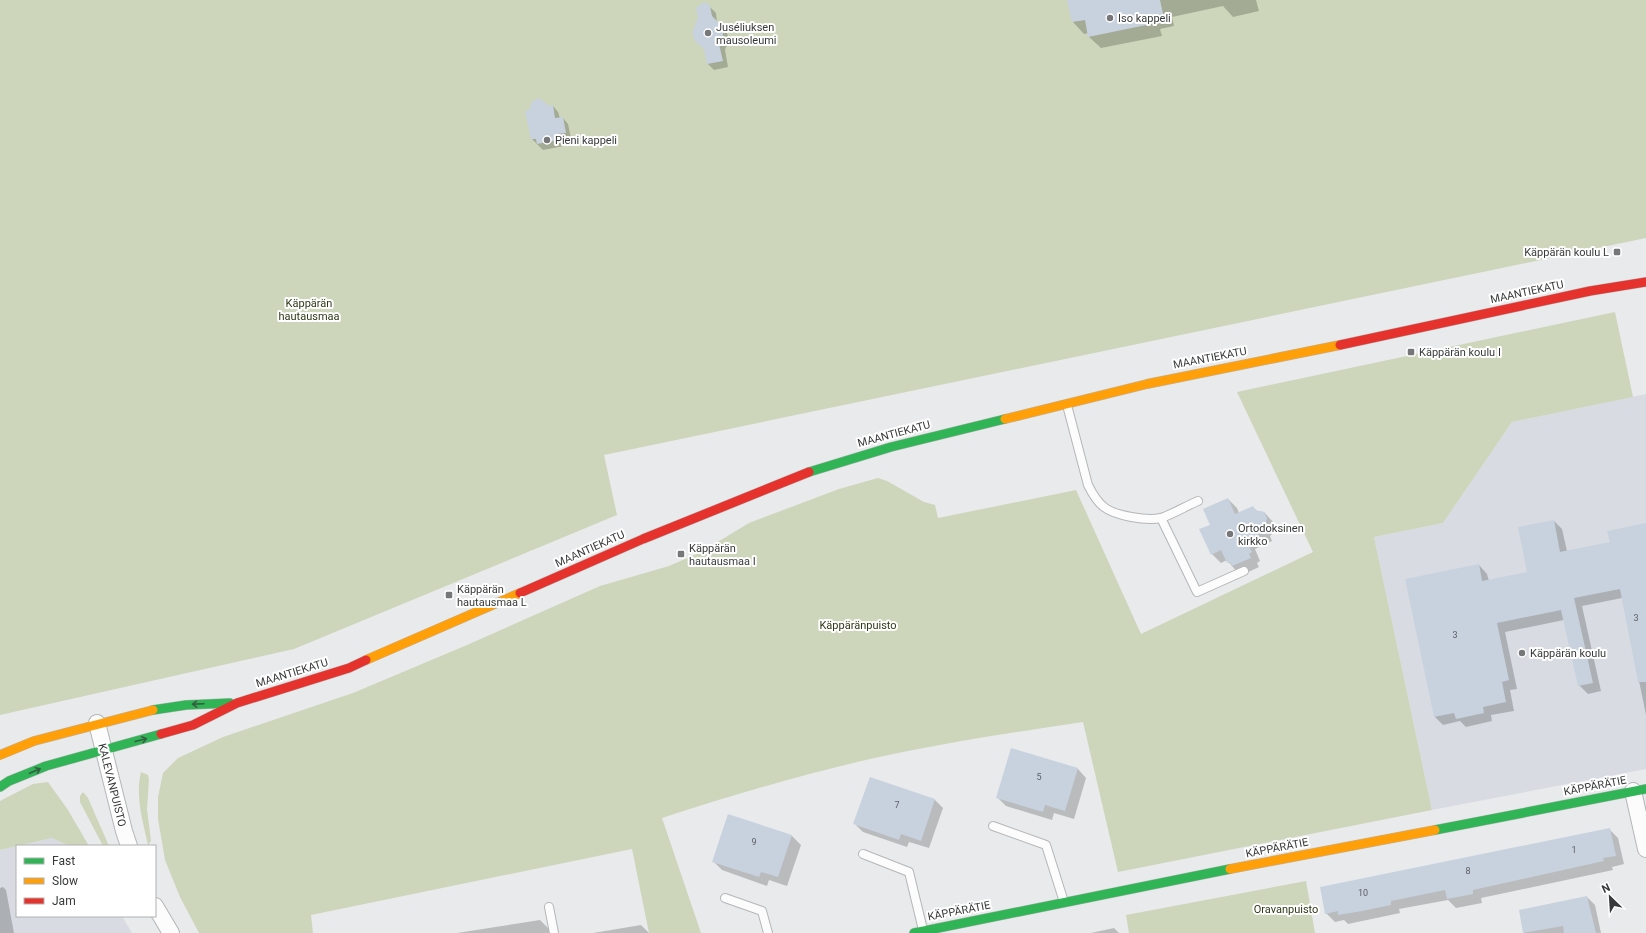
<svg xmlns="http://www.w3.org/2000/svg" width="1646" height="933" font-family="Roboto,sans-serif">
  <rect width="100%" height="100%" fill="#e9eaec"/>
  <g fill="#d8dce2">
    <path d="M1646,394V769L1432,810L1374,537L1443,523L1512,422Z"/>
    <path d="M52,838L69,846H17V916H122L132,933H0V850Z"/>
  </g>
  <g fill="#cdd6bb">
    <path d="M0,0H1646V238L604,455L617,515L294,649L0,715Z"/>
    <path d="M1615,312L1633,397L1512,422L1443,523L1374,537L1432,810L1118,872L1083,722C1008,733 931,745 857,762C791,778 726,797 662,818L701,933H649L632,849L311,915L313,933H199L180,897L165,860L158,819V797L163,773L178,758L223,737L353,693L467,645L600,586L669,566L701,552L749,523L839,489L878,478L887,481L924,502L935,505L938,518L1076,490L1141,634L1313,552L1237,392Z"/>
    <path d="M141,772L148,775L149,780L147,809L151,841L148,845C143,821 135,796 141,772Z"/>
    <path d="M48,782L68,810L89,846H69L52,838L0,850V801L33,784Z"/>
    <path d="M83,792L88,798L109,846H103L80,802V796Z"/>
    <path d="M1306,881L1315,933H1129L1126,915Z"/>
  </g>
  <g fill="#0003">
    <path d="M1068,0H1256L1259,11L1233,17L1223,6L1172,17L1174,26L1160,29L1162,36L1101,48L1089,37V33L1084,34L1073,22Z"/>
    <path d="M710,7L716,13L717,22L726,31L728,36V42L725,50L728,67L714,70L708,64Z"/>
    <path d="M553,106L558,112L560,118H563L568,124L571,138L562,140L564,146L543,150L532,139L549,107Z"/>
    <path d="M1228,499L1237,508L1239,513L1253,507L1257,511L1264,512L1273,522L1275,527V531L1270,536L1272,541L1255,549L1260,561L1257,563L1259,567L1242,575L1237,572L1227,560L1221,563L1212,554Z"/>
    <path d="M1554,521L1562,529L1567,551L1611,543L1646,524V715L1622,598L1582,606L1601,691L1588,694L1579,685L1564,620L1505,632L1517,689L1510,690L1514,711L1491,715L1492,721L1466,727L1460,721L1443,725L1435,717L1479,565L1487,574L1489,581L1528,573Z"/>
    <path d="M1012,749L1078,769L1086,778L1074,819L1054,813L1052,820L1006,806L997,797Z"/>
    <path d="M870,778L935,800L943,808L929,848L909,842L907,847L863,832L854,823Z"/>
    <path d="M728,815L792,836L801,845L787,886L769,880L767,886L722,870L713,861Z"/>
    <path d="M1609,829L1618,838L1624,864L1612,867L1613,870L1481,898L1482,903L1456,908L1448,900L1399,909L1400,913L1348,924L1344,920L1335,922L1326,913Z"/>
    <path d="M3,887L6,890L14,933H0V888Z"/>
    <path d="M1587,897L1595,905L1601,933H1524L1520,911Z"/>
    <path d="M540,920L549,929L550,933H457Z"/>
    <path d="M641,925L649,933H593Z"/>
    <path d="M1114,928L1119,933H1091Z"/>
  </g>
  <g fill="#c8d2df">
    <path d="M1067,0H1160L1163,14L1149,17L1151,24L1088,37L1085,20L1072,22Z"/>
    <path d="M704,2L710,6L712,16L720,24L723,29V35L719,44L723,61L707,64L704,49L695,41L693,36V30L698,18L696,8Z"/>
    <path d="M539,98L549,106L553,105L555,118L563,117L566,133L557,134L558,140L537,144L536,139H531L525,111L529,110L532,102Z"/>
    <path d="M1228,498L1235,514L1253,506L1255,510L1264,512L1267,518L1266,522L1262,527L1264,532L1246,540L1252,552L1249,554L1251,558L1232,566L1230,562L1227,563L1221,550L1211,555L1199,529L1210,525L1203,509Z"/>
    <path d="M1554,520L1560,552L1610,542L1607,531L1646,523V682H1638L1620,589L1574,598L1593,683L1578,686L1561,610L1497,623L1509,680L1502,682L1506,702L1483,707L1484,713L1456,719L1454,713L1434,717L1405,579L1479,564L1482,581L1527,572L1518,527Z"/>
    <path d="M1011,748L1078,768L1065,811L1045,805L1043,812L996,798Z"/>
    <path d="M870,777L935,799L921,841L901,834L899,840L853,824Z"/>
    <path d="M728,814L792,835L778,877L761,872L759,877L712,862Z"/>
    <path d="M1610,828L1616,856L1603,858L1604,861L1473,890V894L1447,899L1445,890L1391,901V905L1362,911L1338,915V911L1325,914L1320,887Z"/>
    <path d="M1587,896L1596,933H1564L1563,926L1523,933L1519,910Z"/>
  </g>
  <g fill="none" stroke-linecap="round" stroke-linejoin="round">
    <defs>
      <g id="lane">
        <path d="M1067,405L1088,485C1092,493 1097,502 1104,507C1115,516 1147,521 1161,518C1173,514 1186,506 1198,501"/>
        <path d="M1161,518L1197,592L1244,571"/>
        <path d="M993,826L1046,845L1064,902"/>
        <path d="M863,854L909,872L923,930"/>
        <path d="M725,898L762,911L768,933"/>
        <path d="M549,907L554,933"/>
      </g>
      <g id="street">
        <path d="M97,723L124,831L129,846"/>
        <path d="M1633,791L1646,849"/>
        <path d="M155,906L171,933"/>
      </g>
      <g id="fast">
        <path d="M809,472L891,447L1005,419"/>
        <path d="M153,710L186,705L230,703"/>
        <path d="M0,787L9,781L46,766L161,734"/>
        <path d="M1435,830L1646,789"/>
        <path d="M914,933L1230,869"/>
      </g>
      <g id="slow">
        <path d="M1005,419L1147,384L1340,345"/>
        <path d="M366,660L520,593"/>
        <path d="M0,755L34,741L153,710"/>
        <path d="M1230,869L1435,830"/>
      </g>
      <g id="jam">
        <path d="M1340,345L1590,291L1646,282"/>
        <path d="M520,593L643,539L809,472"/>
        <path d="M161,734L193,725L237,703L349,668L366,660"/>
      </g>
    </defs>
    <use href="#lane" stroke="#b5b6b8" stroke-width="10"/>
    <use href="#street" stroke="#b5b6b8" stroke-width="18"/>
    <use href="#fast" stroke="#b5b6b8" stroke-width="10"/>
    <use href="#slow" stroke="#b5b6b8" stroke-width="10"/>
    <use href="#jam" stroke="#b5b6b8" stroke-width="10"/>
    <use href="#lane" stroke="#fcfcfc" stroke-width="8"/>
    <use href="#street" stroke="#fcfcfc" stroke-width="16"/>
    <use href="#fast" stroke="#30b455" stroke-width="9"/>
    <use href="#slow" stroke="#ff9f0a" stroke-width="9"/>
    <use href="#jam" stroke="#e5322d" stroke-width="9"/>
  </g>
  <defs><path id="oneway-shaft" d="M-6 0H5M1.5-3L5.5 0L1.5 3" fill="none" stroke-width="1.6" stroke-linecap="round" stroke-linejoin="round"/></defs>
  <g stroke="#365e42">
    <use href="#oneway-shaft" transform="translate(198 704) rotate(178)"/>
    <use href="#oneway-shaft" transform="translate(141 740) rotate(-14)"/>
    <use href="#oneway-shaft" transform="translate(35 771) rotate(-23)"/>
  </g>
  <g fill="#767778" stroke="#fff" stroke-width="1.5">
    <circle cx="1110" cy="18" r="4"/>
    <circle cx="708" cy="33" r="4"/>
    <circle cx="547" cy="140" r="4"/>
    <rect x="1613" y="248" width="8" height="8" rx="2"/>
    <rect x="1407" y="348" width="8" height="8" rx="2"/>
    <circle cx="1230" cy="534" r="4"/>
    <rect x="677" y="550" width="8" height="8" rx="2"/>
    <rect x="445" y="591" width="8" height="8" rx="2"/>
    <circle cx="1522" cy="653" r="4"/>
  </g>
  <g text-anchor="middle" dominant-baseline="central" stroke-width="4" stroke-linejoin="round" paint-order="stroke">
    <g font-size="9" fill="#5c5f63">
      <text x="1636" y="618">3</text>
      <text x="1455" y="635">3</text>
      <text x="1039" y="777">5</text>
      <text x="897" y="805">7</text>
      <text x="754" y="842">9</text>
      <text x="1574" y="850">1</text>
      <text x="1468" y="871">8</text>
      <text x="1363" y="893">10</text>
    </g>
    <g font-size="11" fill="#38393a" stroke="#fff" text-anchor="start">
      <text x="1118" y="18">Iso kappeli</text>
      <text x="716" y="27">Juséliuksen<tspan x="716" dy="13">mausoleumi</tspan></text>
      <text x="555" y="140">Pieni kappeli</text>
      <text x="1609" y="252" text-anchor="end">Käppärän koulu L</text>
      <text x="1419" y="352">Käppärän koulu I</text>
      <text x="1238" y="528">Ortodoksinen<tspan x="1238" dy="13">kirkko</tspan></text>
      <text x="689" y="548">Käppärän<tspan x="689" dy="13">hautausmaa I</tspan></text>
      <text x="457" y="589">Käppärän<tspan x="457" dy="13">hautausmaa L</tspan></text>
      <text x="1530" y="653">Käppärän koulu</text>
    </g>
    <g font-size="11" fill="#38393a" stroke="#fff">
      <text transform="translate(1527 292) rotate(-12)">MAANTIEKATU</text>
      <text transform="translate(1210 358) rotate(-11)">MAANTIEKATU</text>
      <text transform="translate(894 434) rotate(-15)">MAANTIEKATU</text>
      <text transform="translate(590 549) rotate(-24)">MAANTIEKATU</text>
      <text transform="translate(292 673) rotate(-17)">MAANTIEKATU</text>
      <text transform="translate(112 785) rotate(76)">KALEVANPUISTO</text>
      <text transform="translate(1595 786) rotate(-11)">KÄPPÄRÄTIE</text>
      <text transform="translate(1277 848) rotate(-11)">KÄPPÄRÄTIE</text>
      <text transform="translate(959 911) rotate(-11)">KÄPPÄRÄTIE</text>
    </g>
    <g font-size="11" fill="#2f3917" stroke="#fff">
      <text x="309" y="303">Käppärän<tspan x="309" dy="13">hautausmaa</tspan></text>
      <text x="858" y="625">Käppäränpuisto</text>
      <text x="1286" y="909">Oravanpuisto</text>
    </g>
  </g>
  <rect x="16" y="845" width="140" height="72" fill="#ffffff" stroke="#afb0b0"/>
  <rect x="24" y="858" width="20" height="6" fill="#30b455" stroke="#afb0b0"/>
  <text x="52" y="865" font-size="12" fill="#38393a">Fast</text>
  <rect x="24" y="878" width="20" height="6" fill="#ff9f0a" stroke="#afb0b0"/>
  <text x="52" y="885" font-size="12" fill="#38393a">Slow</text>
  <rect x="24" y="898" width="20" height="6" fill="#e5322d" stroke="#afb0b0"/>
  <text x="52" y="905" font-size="12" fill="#38393a">Jam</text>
  <g transform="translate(1610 897) rotate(335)" stroke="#ffffff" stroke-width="3" paint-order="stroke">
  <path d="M0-3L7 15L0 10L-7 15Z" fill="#38393a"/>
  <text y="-6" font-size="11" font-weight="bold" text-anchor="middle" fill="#38393a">N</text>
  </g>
</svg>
